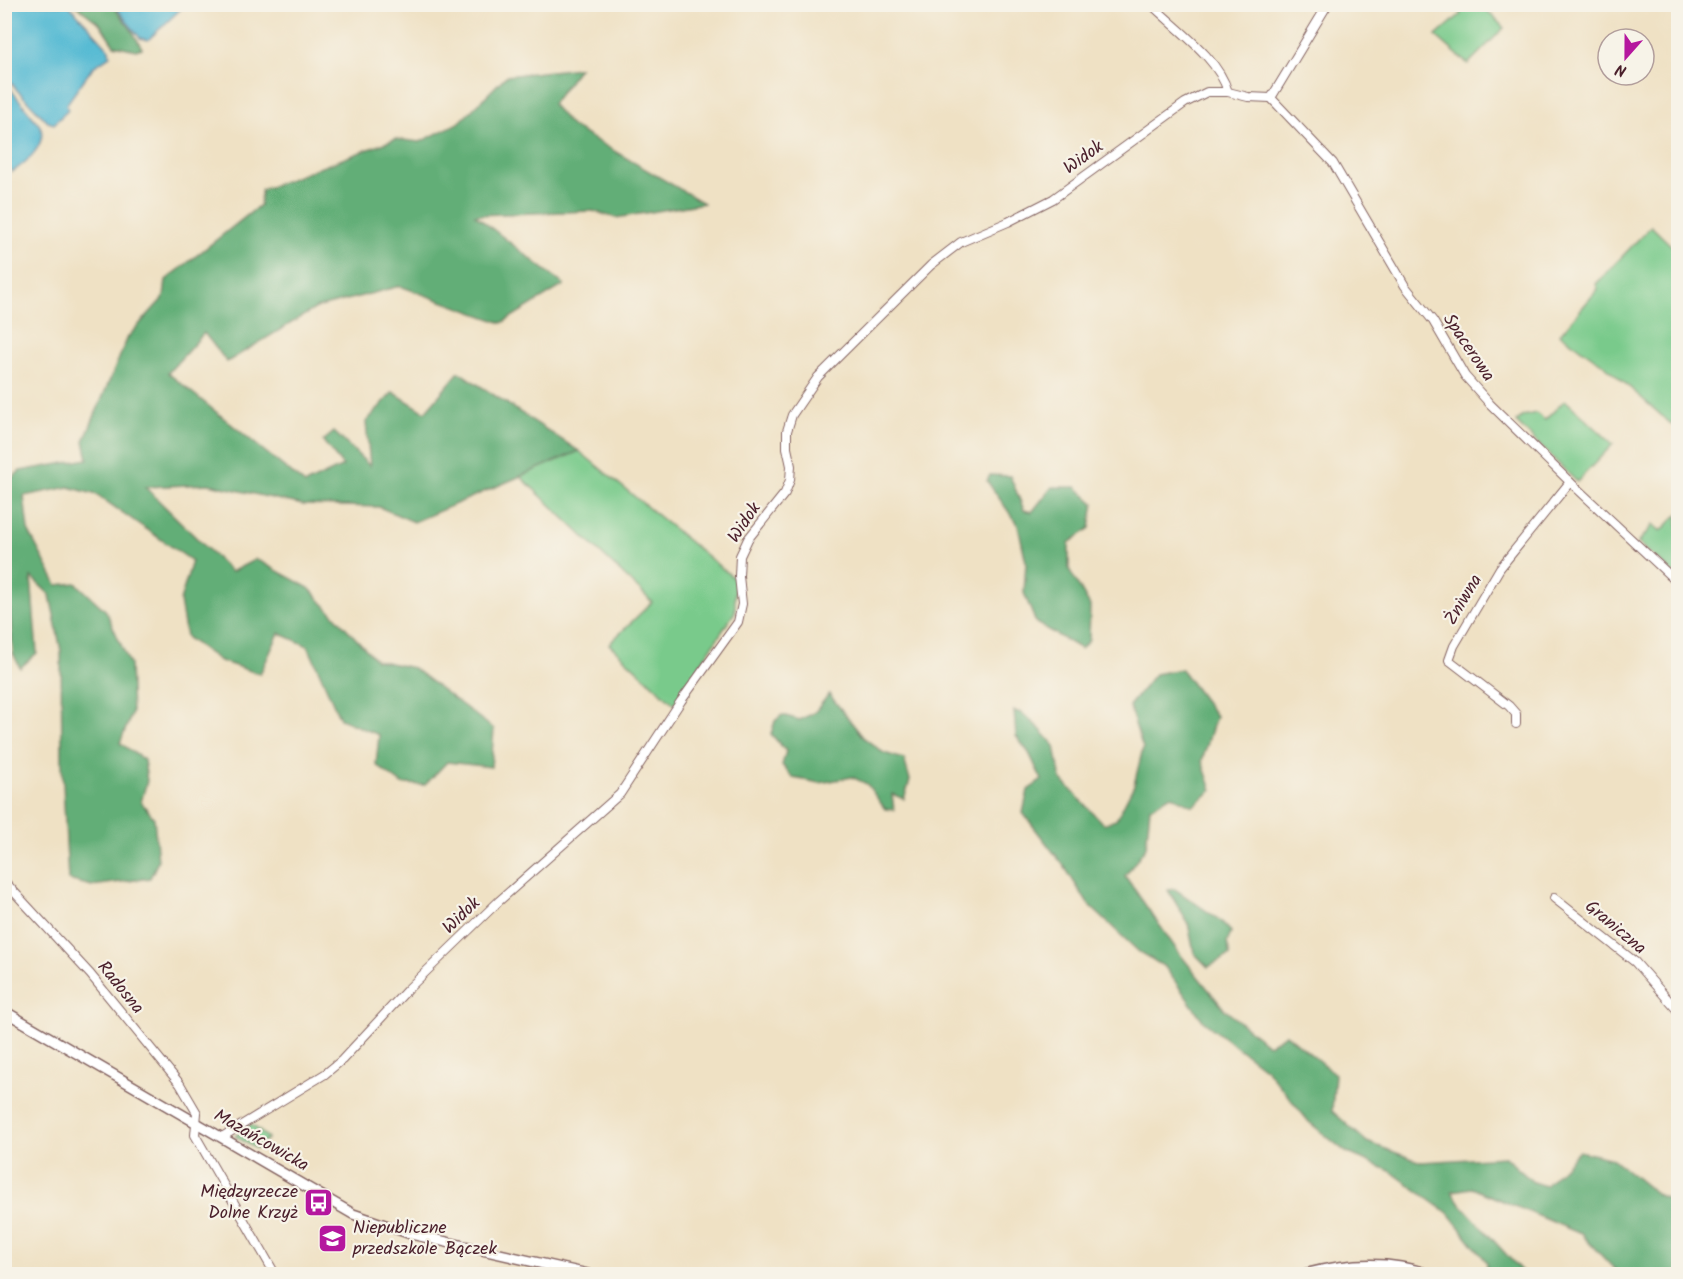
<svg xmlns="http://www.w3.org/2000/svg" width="1683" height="1279" font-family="Kalam,sans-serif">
  <rect width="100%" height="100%" fill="#f7f3e8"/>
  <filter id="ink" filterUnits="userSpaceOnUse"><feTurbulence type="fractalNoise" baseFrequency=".0167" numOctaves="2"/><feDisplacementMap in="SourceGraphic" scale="12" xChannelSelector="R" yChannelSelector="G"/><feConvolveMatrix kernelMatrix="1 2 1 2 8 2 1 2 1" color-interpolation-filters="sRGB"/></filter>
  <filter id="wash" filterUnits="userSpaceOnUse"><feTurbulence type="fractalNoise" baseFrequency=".008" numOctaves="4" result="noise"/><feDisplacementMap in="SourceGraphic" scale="24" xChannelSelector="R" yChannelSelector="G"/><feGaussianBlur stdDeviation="1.35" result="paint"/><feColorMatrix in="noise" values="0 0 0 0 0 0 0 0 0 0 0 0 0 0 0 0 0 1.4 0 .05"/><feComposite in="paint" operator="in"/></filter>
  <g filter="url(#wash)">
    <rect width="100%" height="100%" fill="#efe1c4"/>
    <g fill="#79ca8b" stroke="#62745b" stroke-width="1.5">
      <path d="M1462,5H1482L1504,28L1468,64L1436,36L1461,14L1457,9Z"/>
      <path d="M1651,226L1678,252V430L1603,364L1560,334L1598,289L1596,284Z"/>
      <path d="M1565,400L1613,444L1577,482L1516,422L1523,416L1536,413L1545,420Z"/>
      <path d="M579,451L735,579V612L674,704L609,644L652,602L520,476Z"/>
      <path d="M1678,514V577L1638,543L1653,525L1661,531Z"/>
      <path d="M251,1124L268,1138L256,1149L235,1136Z"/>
    </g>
    <g fill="#62ae77" stroke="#566651" stroke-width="1.5">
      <path d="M75,5H112L131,29L142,48L136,50L114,45L100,24Z"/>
      <path d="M579,68L552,104L571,126L704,203L616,218L593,211L475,215L564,285L502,323L400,286L316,308L227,362L204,333L168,373L305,484L343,466L323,441L334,432L370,466L366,422L393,392L425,412L459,372L579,451L414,522L379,507L303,505L209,484L145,487L231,572L256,559L309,588L376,660L413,668L494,729L491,767L447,762L425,785L402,784L376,765L379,735L340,719L308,646L279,633L260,674L220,661L186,637L180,601L192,561L97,495L69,487L24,496L28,530L57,585L76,583L106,611L130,665L132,713L120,743L144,760L147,781L141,802L154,818L158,861L150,878L92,886L68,880L62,764L61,651L50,595L31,577L37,653L20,668L13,653L5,550V484L20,471L88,459L84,441L128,337L164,297L166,280L260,205L261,190L395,139L420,142L460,122L506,76Z"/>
      <path d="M990,475L1010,476L1024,510L1032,512L1052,487H1076L1094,503L1090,528L1069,543V569L1090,606L1089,640L1081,649L1036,623L1024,593L1026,562L1018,525L987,481Z"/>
      <path d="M1181,669L1216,716L1202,761L1212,790L1193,806L1171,795L1150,808L1146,847L1125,876L1179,953L1224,1009L1268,1045L1286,1034L1335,1074L1332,1111L1367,1142L1421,1162L1505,1157L1533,1182L1545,1186L1579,1151L1613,1159L1656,1194L1678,1203V1274H1619L1581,1234L1472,1188L1452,1191L1457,1200L1524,1274H1486L1487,1262L1448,1213L1390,1171L1346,1152L1309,1122L1267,1070L1204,1022L1165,967L1139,952L1088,904L1064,866L1023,813L1028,790L1042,780L1029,753L1016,736L1014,711L1022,713L1039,728L1055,746L1061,779L1103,824L1116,820L1134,785L1143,748L1129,706L1155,674Z"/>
      <path d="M829,694L863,737L884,753L904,759L910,780L904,799L892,794L894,810L885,809L867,784L852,777L820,783L793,778L782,765L786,751L771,734L775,721L782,715L800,720L815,712Z"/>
      <path d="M1175,889L1221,921L1231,932L1227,943L1230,955L1208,967L1194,953L1188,923L1168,890Z"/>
    </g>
    <g fill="#55bad3" stroke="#506c7f" stroke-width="1.5">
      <path d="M5,4L69,5L109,49L110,56L93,67L66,105L68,110L54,124L48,122L16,89L5,74Z"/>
      <path d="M114,5H185L148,40L140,38Z"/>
      <path d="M5,82L40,126C48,144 26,163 12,172L5,164Z"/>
    </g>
  </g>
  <g filter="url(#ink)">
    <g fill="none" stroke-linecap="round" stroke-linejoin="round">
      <defs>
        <g id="minor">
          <path d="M1151,4C1176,29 1218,57 1228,92"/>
          <path d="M1271,98L1333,163L1405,286L1433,321L1465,376L1490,404L1570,482L1678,583"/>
          <path d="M1271,98L1328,4"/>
          <path d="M1516,724V714L1509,706L1449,660L1454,646L1500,568L1570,482"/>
          <path d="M4,799L6,801L4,812"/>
          <path d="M4,881L90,974L180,1084L197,1113L195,1135L275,1274"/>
          <path d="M1554,898L1635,962L1678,1011"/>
          <path d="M222,1137L325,1074L342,1060L408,989L499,901L620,794L681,701L738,622L742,604L739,576L740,556L748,539L785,493L790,480L791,466L787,448V431L792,415L818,377L931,265L961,242L1008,222L1053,199L1185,103L1207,92H1228L1248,97L1271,98"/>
        </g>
        <g id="tertiary">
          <path d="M4,1011L353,1214L411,1234L588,1274"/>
          <path d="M1304,1274C1345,1263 1387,1259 1428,1274"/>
        </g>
      </defs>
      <use href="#minor" stroke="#846361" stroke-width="10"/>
      <use href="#tertiary" stroke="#846361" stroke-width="12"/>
      <use href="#minor" stroke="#fff" stroke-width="8"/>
      <use href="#tertiary" stroke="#fff" stroke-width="9"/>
    </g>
  </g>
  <defs>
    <symbol id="bus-square" viewBox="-11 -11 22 22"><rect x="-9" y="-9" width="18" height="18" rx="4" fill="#b5179e" stroke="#f7f3e8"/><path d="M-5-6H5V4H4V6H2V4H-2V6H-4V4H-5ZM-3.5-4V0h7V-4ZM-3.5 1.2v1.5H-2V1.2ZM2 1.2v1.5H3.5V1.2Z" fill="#fff"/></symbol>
    <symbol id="school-square" viewBox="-11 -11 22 22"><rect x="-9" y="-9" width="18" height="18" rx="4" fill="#b5179e" stroke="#f7f3e8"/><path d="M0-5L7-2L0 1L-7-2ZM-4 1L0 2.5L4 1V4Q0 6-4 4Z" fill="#fff"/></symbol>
  </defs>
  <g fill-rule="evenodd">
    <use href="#bus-square" x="302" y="1186" width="33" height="33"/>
    <use href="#school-square" x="316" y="1222" width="33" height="33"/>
  </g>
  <g text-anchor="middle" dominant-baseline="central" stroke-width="4.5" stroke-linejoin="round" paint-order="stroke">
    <g font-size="18" fill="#4a1f2b" stroke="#f7f3e8">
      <text transform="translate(1084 158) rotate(-36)">Widok</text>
      <text transform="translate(1468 348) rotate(56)">Spacerowa</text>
      <text transform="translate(745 523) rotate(-56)">Widok</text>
      <text transform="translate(1464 600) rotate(-59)">Żniwna</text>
      <text transform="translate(462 916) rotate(-44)">Widok</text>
      <text transform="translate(1615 928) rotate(40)">Graniczna</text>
      <text transform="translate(120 988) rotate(51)">Radosna</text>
      <text transform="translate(261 1141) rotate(30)">Mazańcowicka</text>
    </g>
    <g font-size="18" fill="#4a1f2b" stroke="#f7f3e8" text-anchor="end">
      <text x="298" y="1192">Międzyrzecze<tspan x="298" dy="21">Dolne Krzyż</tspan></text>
      <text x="353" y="1228" text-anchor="start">Niepubliczne<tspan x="353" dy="21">przedszkole Bączek</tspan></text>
    </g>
  </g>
  <rect width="1683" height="1279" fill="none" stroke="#f7f3e8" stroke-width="24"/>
  <g transform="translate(1626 57) rotate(201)"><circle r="28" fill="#f7f3e8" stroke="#b29e9c" stroke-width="1.5"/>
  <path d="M0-4.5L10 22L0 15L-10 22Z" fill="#b5179e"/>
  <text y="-9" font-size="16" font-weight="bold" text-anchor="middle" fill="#4a1f2b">N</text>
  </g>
</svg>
